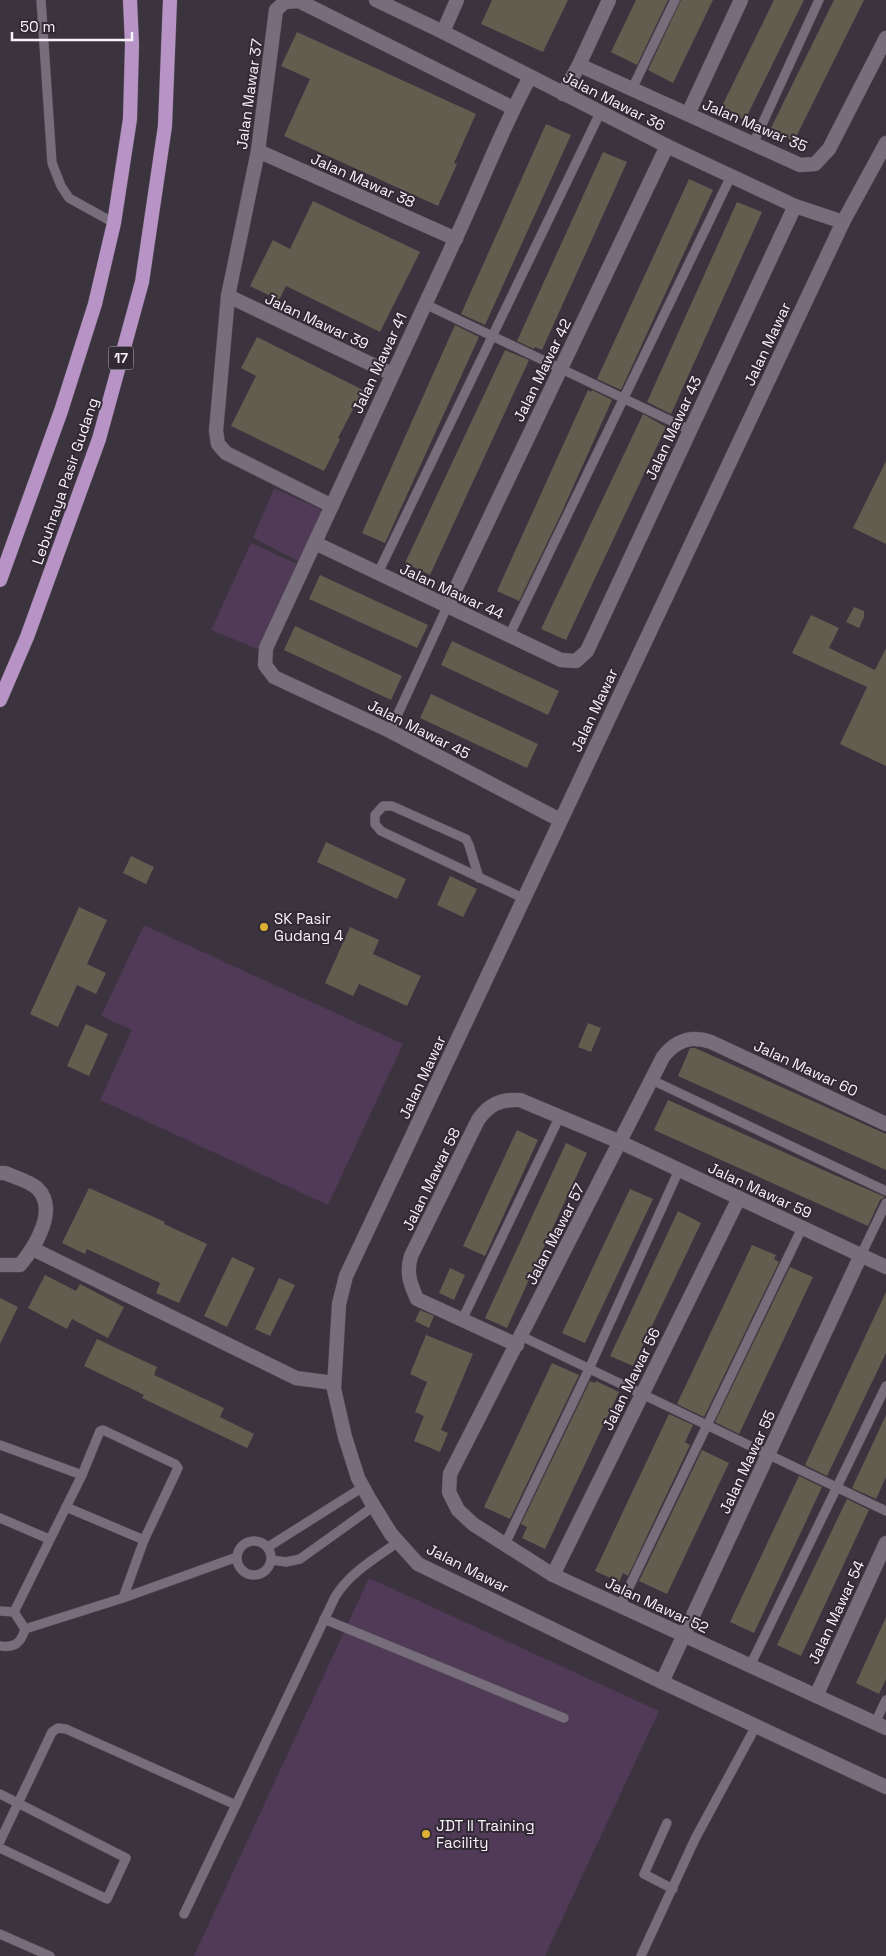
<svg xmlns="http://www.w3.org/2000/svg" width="886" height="1956" font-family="'Space Grotesk',sans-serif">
  <rect width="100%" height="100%" fill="#3b333e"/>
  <g fill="#503a58">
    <path d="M274,488L322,510L300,562L253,538Z"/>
    <path d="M251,543L297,564L258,649L211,630Z"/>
    <path d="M144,925L403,1044L328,1205L100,1100L132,1030L101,1016Z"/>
    <path d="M369,1578L659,1711L545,1956H194Z"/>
  </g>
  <g fill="#635d50">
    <path d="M492,0H568L543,52L481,24Z"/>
    <path d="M636,0H668L637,65L611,52Z"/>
    <path d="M681,0H713L673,83L648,70Z"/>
    <path d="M774,0H804L745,120L721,108Z"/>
    <path d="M834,0H864L794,141L770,130Z"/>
    <path d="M297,32L476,114L454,163L457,164L438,206L284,136L310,79L281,66Z"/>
    <path d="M546,124L571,135L485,325L461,314Z"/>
    <path d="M603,152L627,162L542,350L535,347L534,349L517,341Z"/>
    <path d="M689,179L713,190L621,390L597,379Z"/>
    <path d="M313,201L420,252L380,332L286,286L279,300L250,286L273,240L290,249Z"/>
    <path d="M737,202L762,212L671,414L647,402Z"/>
    <path d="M455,325L479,337L385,543L362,533Z"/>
    <path d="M257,337L363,390L338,438L340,439L324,471L231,426L256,376L241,368Z"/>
    <path d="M505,350L529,360L430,575L405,563Z"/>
    <path d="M588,390L591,392L592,390L612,400L560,516L519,601L497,591Z"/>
    <path d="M643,414L666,427L566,640L541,629Z"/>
    <path d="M886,461V544L853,528Z"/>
    <path d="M320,575L428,625L417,648L309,599Z"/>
    <path d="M854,607L864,611V617L859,628L846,622Z"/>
    <path d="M811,615L839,628L829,648L875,670L886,648V766L840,744L867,687L792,653Z"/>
    <path d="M295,626L402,676L391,700L284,650Z"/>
    <path d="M452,641L559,691L548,715L441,665Z"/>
    <path d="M431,694L538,744L527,768L420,718Z"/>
    <path d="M326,842L406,879L397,899L317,862Z"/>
    <path d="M131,856L154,867L146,884L123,873Z"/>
    <path d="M450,876L477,889L463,917L437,905Z"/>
    <path d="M79,907L107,920L87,964L106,973L96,994L77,985L58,1027L30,1014Z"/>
    <path d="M350,927L379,940L373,954L421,976L407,1006L359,984L353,996L325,983Z"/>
    <path d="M588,1023L601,1028L591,1052L578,1047Z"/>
    <path d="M86,1024L108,1034L89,1076L67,1066Z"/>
    <path d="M690,1048H695L886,1134V1170L678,1076Z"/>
    <path d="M668,1100L830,1173L885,1197L880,1200L868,1226L654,1130Z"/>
    <path d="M517,1130L538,1140L485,1256L463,1246Z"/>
    <path d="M566,1143L587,1153L507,1328L485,1318Z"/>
    <path d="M89,1188L165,1222L164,1224L207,1244L179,1303L156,1293L160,1283L87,1249L85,1254L62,1243Z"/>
    <path d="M630,1189L653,1199L585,1343L562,1333Z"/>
    <path d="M678,1211L701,1223L633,1366L610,1356Z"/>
    <path d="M752,1245L776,1255L774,1259L779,1262L704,1417L677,1404Z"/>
    <path d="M232,1257L255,1268L227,1327L204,1316Z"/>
    <path d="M790,1267L813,1277L739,1434L715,1422Z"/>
    <path d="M450,1268L465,1275L454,1300L439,1293Z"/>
    <path d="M45,1275L76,1291L80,1284L124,1307L108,1338L72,1319L67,1329L28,1308Z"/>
    <path d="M279,1278L295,1285L270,1336L255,1329Z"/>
    <path d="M886,1292V1353L827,1476L805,1465Z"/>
    <path d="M0,1298L18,1307L0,1344Z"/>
    <path d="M420,1310L434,1316L429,1328L415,1321Z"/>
    <path d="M426,1335L473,1354L441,1430L448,1433L440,1452L414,1441L424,1416L415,1412L427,1382L410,1374Z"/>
    <path d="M97,1339L157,1367L154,1375L224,1408L220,1417L254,1434L247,1448L142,1398L144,1395L84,1366Z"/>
    <path d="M552,1363L579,1375L510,1519L484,1507Z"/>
    <path d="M590,1381L595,1383L596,1381L619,1392L545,1549L522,1538L527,1527L521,1524Z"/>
    <path d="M669,1414L693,1425L685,1442L690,1445L628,1576L623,1573L619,1582L595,1571Z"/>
    <path d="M886,1415V1477L876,1499L852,1488Z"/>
    <path d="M702,1450L729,1463L667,1594L639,1581Z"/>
    <path d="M799,1476L822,1487L754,1633L730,1622Z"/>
    <path d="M847,1499L869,1510L801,1656L777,1645Z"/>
    <path d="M886,1617V1679L879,1694L856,1683Z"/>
  </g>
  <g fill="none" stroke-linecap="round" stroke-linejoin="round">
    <defs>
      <g id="service">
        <path d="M41,0L52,163L61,186L69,198L114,223"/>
        <path d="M632,89L675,0"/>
        <path d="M753,144L819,0"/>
        <path d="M425,304L690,430"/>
        <path d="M378,573L600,113"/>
        <path d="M509,636L731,176"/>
        <path d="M390,731L447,607"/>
        <path d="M479,878L469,845L466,839L392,806H383L375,815V824L381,831L523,898"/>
        <path d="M652,1080L886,1191"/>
        <path d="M861,1255L886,1203"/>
        <path d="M462,1320L560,1116"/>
        <path d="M521,1336L886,1511"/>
        <path d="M0,1445L82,1475"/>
        <path d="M66,1507L144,1540L123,1598"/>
        <path d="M0,1518L49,1539"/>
        <circle cx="254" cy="1558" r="17"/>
        <path d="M505,1544L589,1369L679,1170"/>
        <path d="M268,1547L363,1487"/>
        <path d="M272,1560L286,1562L300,1559L374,1506"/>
        <path d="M620,1606L802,1228"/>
        <path d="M0,1611L14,1612L25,1629C21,1643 15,1648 0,1646"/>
        <path d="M14,1612L82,1475L100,1431L103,1430L175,1464L178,1468L144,1540"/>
        <path d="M324,1619L564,1718"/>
        <path d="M25,1629L123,1598L237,1557"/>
        <path d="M750,1666L886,1386"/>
        <path d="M875,1723L886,1700"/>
        <path d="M0,1794L126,1858L107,1899L0,1848"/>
        <path d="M667,1823L644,1874L673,1889"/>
        <path d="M0,1841L52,1732L58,1728L66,1729L236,1805"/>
        <path d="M184,1914L335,1597C349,1573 376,1558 398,1542"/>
        <path d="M0,1934L50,1956"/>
        <path d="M641,1956L695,1839L756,1726"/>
      </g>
      <g id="minor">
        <path d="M376,0L443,32L667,146L795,206L843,222"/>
        <path d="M443,32L457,0"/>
        <path d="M579,65L800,165L815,164L829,149L886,38"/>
        <path d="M530,77C501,130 480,187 454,242C391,377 329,513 266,648L265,665L274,677L390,731L560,820"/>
        <path d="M563,94L579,65L609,0"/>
        <path d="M688,114L741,0"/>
        <path d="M258,151L456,239"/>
        <path d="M228,296L392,374"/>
        <path d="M332,506L226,453L218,444L216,431L228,296L258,151L276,10L285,2L299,1L513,108"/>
        <path d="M315,543L561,660L576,661L587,651L795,206"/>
        <path d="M447,607L667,146"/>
        <path d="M886,1124L711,1042C691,1035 676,1040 663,1057L450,1474L449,1492L458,1510L473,1524L553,1575L886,1728"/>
        <path d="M0,1173H5C14,1177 29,1181 37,1188C59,1209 35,1247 20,1265H0"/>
        <path d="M33,1249L296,1378L334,1383"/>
        <path d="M517,1345L417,1299C410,1283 406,1273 411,1256L478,1120C489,1104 501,1099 520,1100L620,1142L886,1267"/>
        <path d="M553,1575L739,1198"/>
        <path d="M662,1682L861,1255"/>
        <path d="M816,1696L886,1543"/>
      </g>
      <path id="tertiary" d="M886,143L843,222L346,1276L339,1304L334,1389L345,1437L358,1478L370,1500L391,1534L418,1564L662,1682L886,1787"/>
      <g id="trunk">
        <path d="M0,580L61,411L95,304L114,223L130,119L132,45L130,0"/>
        <path d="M0,700L27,637L99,439L142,282L165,126L170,0"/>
      </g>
    </defs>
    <use href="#service" stroke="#554f58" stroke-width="10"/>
    <use href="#minor" stroke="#554f58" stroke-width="15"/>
    <use href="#tertiary" stroke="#554f58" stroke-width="15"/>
    <use href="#trunk" stroke="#554f58" stroke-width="15"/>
    <use href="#service" stroke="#776e7b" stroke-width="9"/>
    <use href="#minor" stroke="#776e7b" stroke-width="14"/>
    <use href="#tertiary" stroke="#776e7b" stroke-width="14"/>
    <use href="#trunk" stroke="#b894c6" stroke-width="14"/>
  </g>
  <g fill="#deb133" stroke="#312934" stroke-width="2">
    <circle cx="264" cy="927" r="5"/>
    <circle cx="426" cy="1834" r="5"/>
  </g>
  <g text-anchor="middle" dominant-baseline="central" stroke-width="4" stroke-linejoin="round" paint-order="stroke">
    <rect fill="#312934" stroke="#bcb6bf" stroke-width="1" x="108.5" y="346.5" width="25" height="23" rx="4"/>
    <g font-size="14" font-weight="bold" fill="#f8f2fa">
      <text x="121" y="358">17</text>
    </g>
    <g font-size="15" fill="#f8f2fa" stroke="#312934">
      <text transform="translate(249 94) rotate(-82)">Jalan Mawar 37</text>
      <text transform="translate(614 101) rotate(27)">Jalan Mawar 36</text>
      <text transform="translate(755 125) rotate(23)">Jalan Mawar 35</text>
      <text transform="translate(363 180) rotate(24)">Jalan Mawar 38</text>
      <text transform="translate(317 321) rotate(25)">Jalan Mawar 39</text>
      <text transform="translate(767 344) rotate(-65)">Jalan Mawar</text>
      <text transform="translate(379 363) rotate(-65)">Jalan Mawar 41</text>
      <text transform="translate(542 370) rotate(-64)">Jalan Mawar 42</text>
      <text transform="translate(673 428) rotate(-65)">Jalan Mawar 43</text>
      <text transform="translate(65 481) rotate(-71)">Lebuhraya Pasir Gudang</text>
      <text transform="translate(452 591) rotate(25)">Jalan Mawar 44</text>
      <text transform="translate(594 710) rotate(-65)">Jalan Mawar</text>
      <text transform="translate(419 729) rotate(27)">Jalan Mawar 45</text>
      <text transform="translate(806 1068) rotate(25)">Jalan Mawar 60</text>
      <text transform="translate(422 1077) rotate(-65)">Jalan Mawar</text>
      <text transform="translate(431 1179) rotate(-64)">Jalan Mawar 58</text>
      <text transform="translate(760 1190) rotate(25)">Jalan Mawar 59</text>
      <text transform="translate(555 1234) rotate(-63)">Jalan Mawar 57</text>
      <text transform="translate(631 1379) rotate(-64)">Jalan Mawar 56</text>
      <text transform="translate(747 1462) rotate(-65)">Jalan Mawar 55</text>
      <text transform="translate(468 1568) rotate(27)">Jalan Mawar</text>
      <text transform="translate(657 1605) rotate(25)">Jalan Mawar 52</text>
      <text transform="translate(836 1612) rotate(-65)">Jalan Mawar 54</text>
    </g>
    <g font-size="15" fill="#f8f2fa" stroke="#312934" text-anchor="start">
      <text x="274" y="918">SK Pasir<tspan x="274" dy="17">Gudang 4</tspan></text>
      <text x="436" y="1825">JDT II Training<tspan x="436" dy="17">Facility</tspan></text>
    </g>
  </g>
  <path d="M12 32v8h120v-8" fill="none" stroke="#f8f2fa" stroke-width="2.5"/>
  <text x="20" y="32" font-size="15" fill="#f8f2fa" stroke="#312934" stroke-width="4" paint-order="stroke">50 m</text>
</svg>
